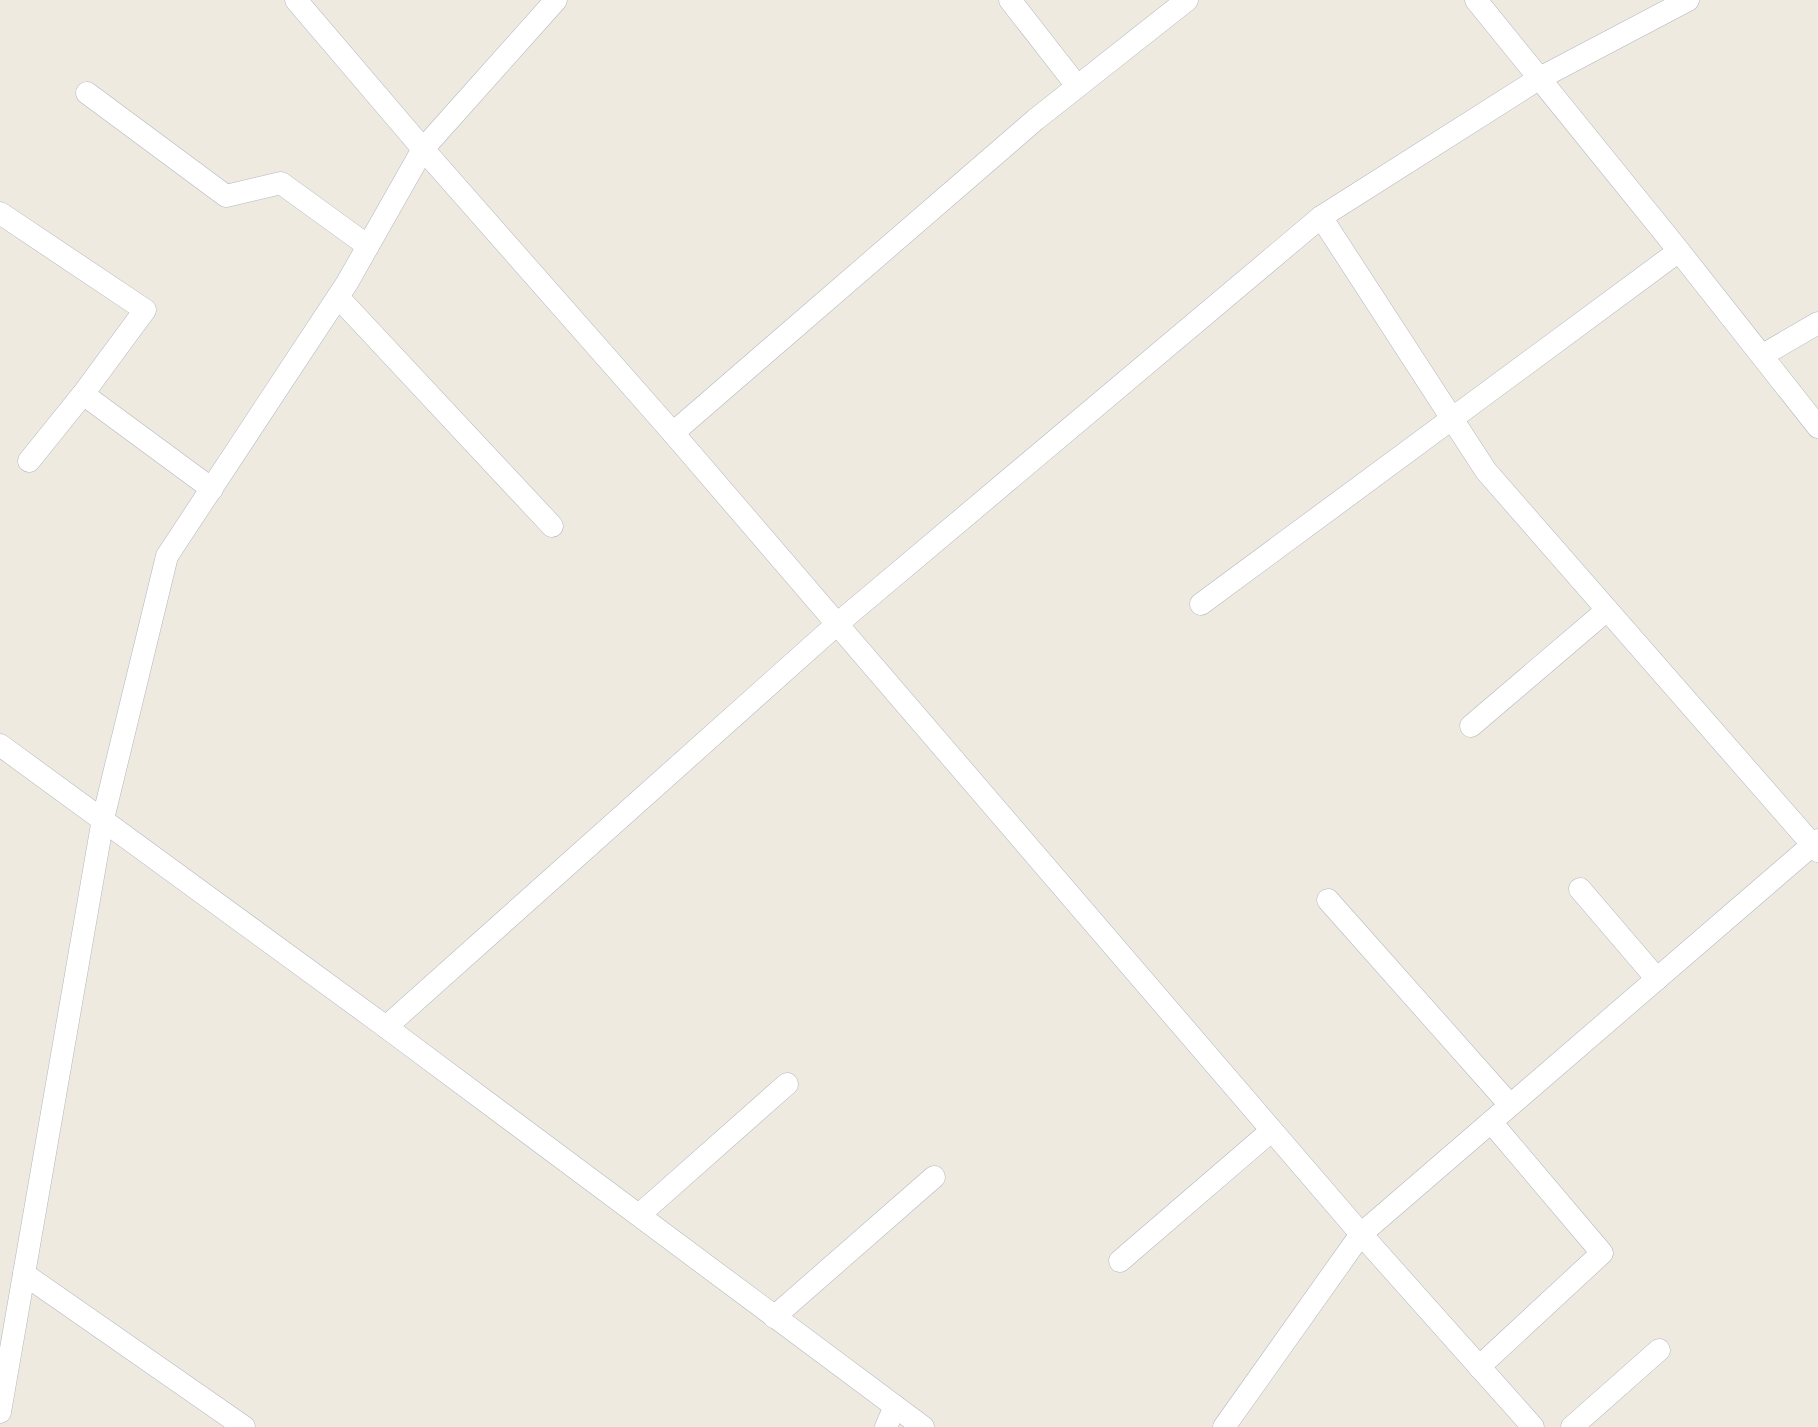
<svg xmlns="http://www.w3.org/2000/svg" width="1818" height="1427" font-family="'IBM Plex Sans',sans-serif">
  <rect width="100%" height="100%" fill="#efeadf"/>
  <g fill="none" stroke-linecap="round" stroke-linejoin="round">
    <defs>
      <g id="minor">
        <path d="M296,0L423,149L673,433L1361,1234L1533,1427"/>
        <path d="M1010,0L1077,86"/>
        <path d="M1476,0L1679,251L1818,427"/>
        <path d="M87,93L226,196L281,183L368,246"/>
        <path d="M0,213L145,310L83,394L29,461"/>
        <path d="M1321,217L1486,471L1818,851"/>
        <path d="M338,297L552,526"/>
        <path d="M1763,355L1818,323"/>
        <path d="M83,394L212,489"/>
        <path d="M673,433L1035,120L1187,0"/>
        <path d="M1201,604L1679,251"/>
        <path d="M1471,726L1607,610"/>
        <path d="M0,745L386,1027L923,1427"/>
        <path d="M1580,889L1657,979"/>
        <path d="M1328,900L1510,1105"/>
        <path d="M386,1027L836,625L1321,217L1540,78L1688,0"/>
        <path d="M639,1215L787,1084"/>
        <path d="M1120,1261L1271,1131"/>
        <path d="M24,1274L244,1427"/>
        <path d="M774,1317L934,1177"/>
        <path d="M1479,1367L1602,1253L1491,1122"/>
        <path d="M0,1412L103,819L167,556L347,283L423,149L556,0"/>
        <path d="M886,1427L895,1406"/>
        <path d="M1224,1427L1361,1234L1818,840"/>
        <path d="M1572,1427L1659,1350"/>
      </g>
    </defs>
    <use href="#minor" stroke="#b3b5c2" stroke-width="23"/>
    <use href="#minor" stroke="#fff" stroke-width="22"/>
  </g>
</svg>
